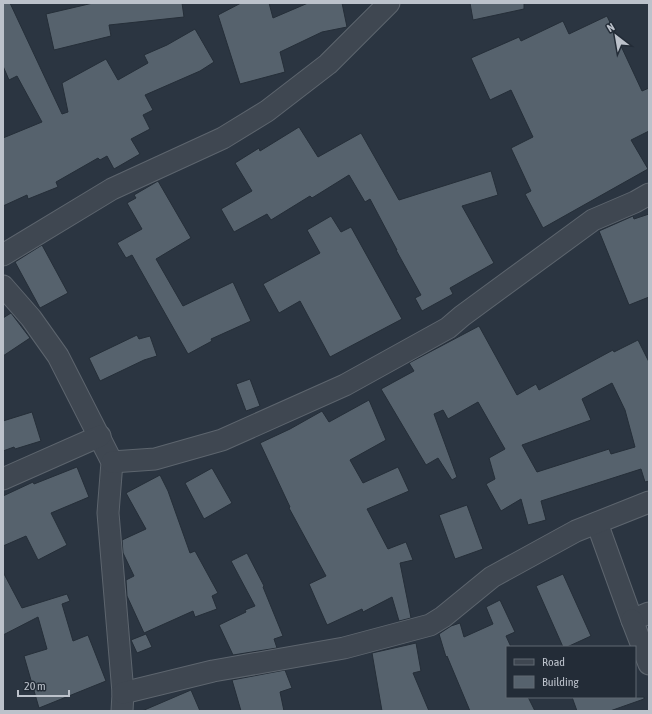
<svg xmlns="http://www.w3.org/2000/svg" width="652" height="714" font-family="'Asap Condensed',sans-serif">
  <rect width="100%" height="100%" fill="#2b3541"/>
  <g fill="#56626d" stroke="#252e38" fill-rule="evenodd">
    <path d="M3,3H10L62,114L68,112L62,83L106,59L118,80L148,63L144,55L167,45L195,29L214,62L200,71L145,95L153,110L143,115L150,129L131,139L140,154L114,169L107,156L100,160L98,158L56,182L58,187L28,199L27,195L3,206V138L42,122L17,76L9,80L3,66Z"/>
    <path d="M93,3H182L184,17L109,25L111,36L54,50L46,14Z"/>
    <path d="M241,3H269L273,18L308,3H342L347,27L322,32L280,52L285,72L240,84L218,15Z"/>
    <path d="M470,3H524V9L473,20Z"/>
    <path d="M607,16L642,91L649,88V131L631,140L648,169L543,228L525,194L531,191L511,148L533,137L511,90L490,100L471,58L519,37L521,41L563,21L569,34Z"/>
    <path d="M299,127L318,157L361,133L399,200L491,171L498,195L462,206L494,263L450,288L453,294L422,311L415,298L421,295L396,250H397L370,199L365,202L349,175L312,198L310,196L271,220L267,214L234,232L221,209L252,191L235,163L259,148L260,151Z"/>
    <path d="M158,181L191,238L156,259L183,306L233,282L251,321L211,339L212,341L188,354L132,255L126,258L117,243L142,229L127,203L136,198L134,195Z"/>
    <path d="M649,214V297L629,305L599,231L633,216L634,219Z"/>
    <path d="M331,216L341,232L351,227L402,319L330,357L300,301L279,313L263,284L320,253L307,230Z"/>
    <path d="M42,245L68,293L40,308L15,262Z"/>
    <path d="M11,313L30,338L3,356V318Z"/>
    <path d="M479,326L517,395L536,384L539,390L613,350L614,352L638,340L649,362V481L645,482L641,469L541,501L546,520L528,525L521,499L501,511L486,484L495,479L489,458L505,449L478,402L448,419L443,410L434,414L457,477L452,480L438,458L426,465L381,389L414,371L409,363ZM612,383L625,410L635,447L611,454L609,449L537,472L522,445L591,420L582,399Z"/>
    <path d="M137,335L139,339L150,336L157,356L144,360L100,381L89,358Z"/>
    <path d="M250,379L260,406L246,411L236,384Z"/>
    <path d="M369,400L386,440L350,460L363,483L398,467L409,491L367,509L388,549L406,542L413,560L400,563L411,618L399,621L392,597L363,612L362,609L327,625L309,584L326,576L289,508L290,507L260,443L290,429L322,411L329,422Z"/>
    <path d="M32,412L41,441L15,449L14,447L3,451V421Z"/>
    <path d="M77,467L89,497L51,513L67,545L38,560L26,536L3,546V496L33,482L34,484Z"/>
    <path d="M212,468L232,503L204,519L185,483Z"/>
    <path d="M160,475L168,491L190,553L195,551L218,593L212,596L217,609L195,617L193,611L144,633L127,596L126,580L134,576L123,553L122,540L146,529L126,493Z"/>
    <path d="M467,505L483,549L455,559L439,515Z"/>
    <path d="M247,553L264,586L263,587L283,636L274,639L277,648L233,655L219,625L246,612L245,610L255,606L231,561Z"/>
    <path d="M3,572L22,608L67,594L70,601L62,604L73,641L88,635L106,681L39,708L24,656L47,649L38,617L3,635Z"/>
    <path d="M563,574L591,636L567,647H563L536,586Z"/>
    <path d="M500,600L515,632L506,636L511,647H507V697H528L535,711H470L447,656L446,657L439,634L451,626L460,623L464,637L493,624L486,607Z"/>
    <path d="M146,634L152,647L137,653L131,640Z"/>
    <path d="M416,643L421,671L413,673L429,711H382L372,653Z"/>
    <path d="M285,670L292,688L280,692L284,711H241L232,680Z"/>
    <path d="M191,690L200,711H142Z"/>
    <path d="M572,697H644V699L610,711H577Z"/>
  </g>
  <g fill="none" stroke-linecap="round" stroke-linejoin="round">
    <defs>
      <g id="minor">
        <path d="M3,255L112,189L223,138L267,111L328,64L389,3"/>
        <path d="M3,286L31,318L58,356L112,462L108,513L123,693L122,711"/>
        <path d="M112,462L155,459L222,440L345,385L448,328L462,316L593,220L635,202L649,194"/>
        <path d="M3,479L100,436"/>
        <path d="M597,523L632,620L649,613"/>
        <path d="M632,620L649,664"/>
        <path d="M123,693L213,671L344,648L430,625L443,617L492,577L576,531L649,502"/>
      </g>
    </defs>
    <use href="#minor" stroke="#5d656e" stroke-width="23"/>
    <use href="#minor" stroke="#3f4751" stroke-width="21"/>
  </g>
  <rect width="652" height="714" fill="none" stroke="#bcc2cb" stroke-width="8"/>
  <rect x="506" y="646" width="130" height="52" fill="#232c37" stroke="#606872"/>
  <rect x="514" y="659" width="20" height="6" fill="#3f4751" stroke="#606872"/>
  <text x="542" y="666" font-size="12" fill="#bcc2cb">Road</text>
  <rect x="514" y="676" width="20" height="12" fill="#56626d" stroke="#606872"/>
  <text x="542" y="686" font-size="12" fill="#bcc2cb">Building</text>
  <g transform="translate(616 36) rotate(329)" stroke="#232c37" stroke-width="3" paint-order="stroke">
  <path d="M0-3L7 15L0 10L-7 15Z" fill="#bcc2cb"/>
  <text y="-6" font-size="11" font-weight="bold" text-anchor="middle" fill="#bcc2cb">N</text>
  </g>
  <path d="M18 690v6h51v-6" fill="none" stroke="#bcc2cb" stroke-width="2"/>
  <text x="24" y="690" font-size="12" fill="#bcc2cb" stroke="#232c37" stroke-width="3" paint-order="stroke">20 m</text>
</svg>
